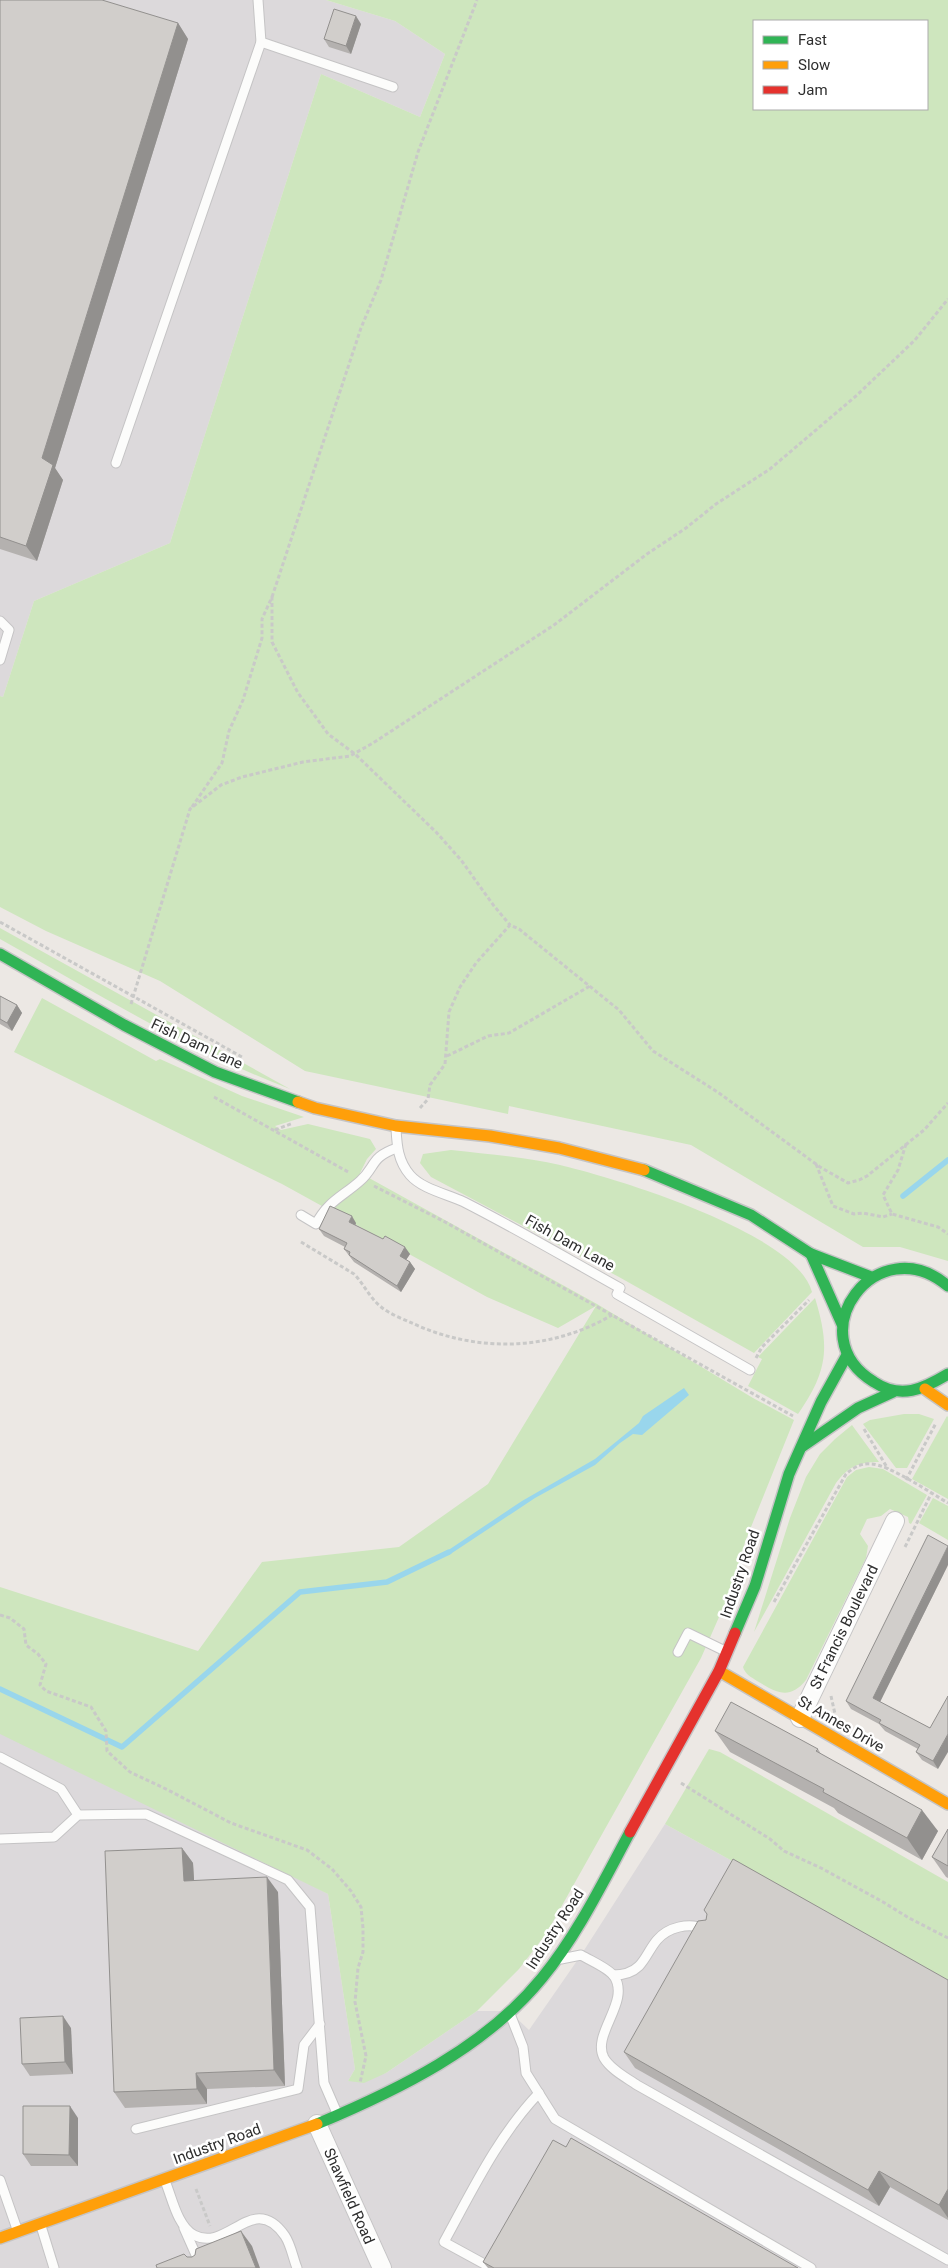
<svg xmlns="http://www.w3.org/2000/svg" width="948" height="2268" font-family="Roboto,sans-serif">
  <rect width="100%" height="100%" fill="#ece8e4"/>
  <g fill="#dcd9db">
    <path d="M0,0H326L395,21L445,54L420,117L321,74L170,543L34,601L3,697L0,696Z"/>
    <path d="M0,1720L328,1894L355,2069L348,2081L386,2073L477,2011H509L529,2030L581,1955L665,1824L948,1980V2268H0Z"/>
  </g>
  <g fill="#cee6be" fill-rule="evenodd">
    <path d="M326,0H948V1261L900,1247H863L691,1145L509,1106L508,1114L305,1071L160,981L46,931L0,907V696L3,697L34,601L170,543L321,74L420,117L445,54L395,21ZM927,21V109H754V21Z"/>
    <path d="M0,928L290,1089C188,1050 95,992 0,939Z"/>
    <path d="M42,998L156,1061L160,1059L242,1096L304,1117L275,1126L281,1130L308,1124L370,1139L376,1149L367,1159L360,1173L597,1304L753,1398L794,1420L745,1542L734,1583L701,1658L546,1934L519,1969L477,2011L386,2073L364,2083L348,2081L355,2069L328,1894L0,1734V1587L198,1651L262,1562L399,1547L488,1484L596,1306L558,1328L487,1297L282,1184L14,1052Z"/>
    <path d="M451,1150C487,1154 524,1157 560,1165C615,1178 797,1233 812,1292L754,1353L619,1277L431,1177L420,1163L423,1154Z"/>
    <path d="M815,1298C830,1347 828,1371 798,1414L748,1386L762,1359L758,1357Z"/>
    <path d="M904,1414H919L934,1419L907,1468H896L863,1424L870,1420Z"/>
    <path d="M947,1416L948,1417V1499L912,1479Z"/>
    <path d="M852,1425L879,1462C858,1462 848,1467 836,1483L754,1632L790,1518L806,1477L820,1454L835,1439Z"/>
    <path d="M869,1467L883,1469L927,1495L911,1524L909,1523L908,1517L890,1509L881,1516L867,1519L860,1534L868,1546L866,1558L806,1680C789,1701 776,1692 757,1681C751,1677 745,1674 743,1667L847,1477L856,1470Z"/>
    <path d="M933,1498L948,1506V1540L919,1523Z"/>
    <path d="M709,1749L720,1752L948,1882V1980L665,1824Z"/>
  </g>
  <path fill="#99d6ec" d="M684,1388L689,1395L642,1435L633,1434L620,1443L595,1465L535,1498L449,1555L443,1556L450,1549L522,1501L595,1459L639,1423L643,1416Z"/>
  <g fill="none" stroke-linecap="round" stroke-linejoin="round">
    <g stroke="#99d6ec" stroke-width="5.5">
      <path d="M903,1196L948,1160"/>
      <path d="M0,1689L122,1747L300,1592L387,1582L449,1552"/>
    </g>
    <defs>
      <g id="lane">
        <path d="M258,0L261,42L393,87"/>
        <path d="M116,463L261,42"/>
        <path d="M0,621L9,630L0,660"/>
        <path d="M396,1129C397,1146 398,1161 410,1175C422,1189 447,1194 464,1202C517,1229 568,1259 620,1288L617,1294L750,1370"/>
        <path d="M301,1215L316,1224C328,1201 342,1197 360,1181C376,1167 370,1157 397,1148"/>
        <path d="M678,1652L688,1633L725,1651"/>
        <path d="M0,1757L61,1789L78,1815"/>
        <path d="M0,1839L54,1837L78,1815L146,1814L288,1880L310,1907L324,2083L337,2113"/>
        <path d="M561,1959L581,1955C591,1961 608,1968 614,1976C631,2002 591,2034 604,2058C611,2070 627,2078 637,2085L948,2260"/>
        <path d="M613,1975C622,1975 632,1973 639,1966C646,1959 650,1948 657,1940C668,1927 689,1922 705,1929"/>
        <path d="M510,2014L523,2047L526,2073L555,2119L811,2268"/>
        <path d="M136,2129L298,2089L304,2045L320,2024"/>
        <path d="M0,2180L17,2229"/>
        <path d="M165,2181C172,2197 177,2226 194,2235C228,2253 253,2190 285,2236C291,2245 293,2258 297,2268"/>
        <path d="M41,2226L54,2268"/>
        <path d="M184,2228L200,2264"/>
        <path d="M488,2266L444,2242C472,2191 498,2136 539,2093"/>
      </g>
      <g id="street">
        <path d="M800,1718L895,1521"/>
        <path d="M317,2124L382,2268"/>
      </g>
      <g id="fast">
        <path d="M0,954L124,1025L215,1072L298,1102"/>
        <path d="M644,1170L751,1215L811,1254L871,1277"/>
        <path d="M811,1254L842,1324"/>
        <path d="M948,1286C877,1226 797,1335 874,1382C901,1400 923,1389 948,1374"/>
        <path d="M803,1446L858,1408L893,1392"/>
        <path d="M735,1633L755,1586L789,1474L821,1402L847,1355"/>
        <path d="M317,2124C398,2090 485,2048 542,1978C578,1934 603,1882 630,1832"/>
      </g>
      <g id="slow">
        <path d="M298,1102L315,1108L396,1126L490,1136L559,1148L644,1170"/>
        <path d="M925,1389L948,1405"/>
        <path d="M719,1671L948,1804"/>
        <path d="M0,2238L317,2124"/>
      </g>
      <path id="jam" d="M630,1832L719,1671L735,1633"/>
    </defs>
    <use href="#lane" stroke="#c5c4c5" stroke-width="11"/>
    <use href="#street" stroke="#c5c4c5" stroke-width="20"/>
    <use href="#fast" stroke="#c5c4c5" stroke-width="14"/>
    <use href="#slow" stroke="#c5c4c5" stroke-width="14"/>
    <use href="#jam" stroke="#c5c4c5" stroke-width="14"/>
    <g stroke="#c9c9c8" stroke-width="3" stroke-dasharray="4 2.5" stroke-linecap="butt">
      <path d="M272,597L361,328L381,280L418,152L477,0"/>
      <path d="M192,807L222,763L229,731L243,700L262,638V619L272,597V642L298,693L315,716L328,734L355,754L436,832L461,860L494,906L510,925"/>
      <path d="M0,922L242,1057"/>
      <path d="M131,1004L190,809L221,785L242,777L303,762L350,756L373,743L554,625L647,554L686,528L716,504L770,469L856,396L915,340L948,299"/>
      <path d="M447,1056L488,1036L509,1033L590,986"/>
      <path d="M214,1097L350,1173"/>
      <path d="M420,1108L428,1099L430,1085L445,1064L449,1012L460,987L476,963L510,925L519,929L619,1010L653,1051L719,1093L820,1167L848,1183L859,1180L867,1176L924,1130L948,1103"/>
      <path d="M275,1130L293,1123"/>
      <path d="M906,1144L898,1170L883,1195L892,1214L938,1227L948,1234"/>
      <path d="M816,1164L833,1206L854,1214L863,1213L883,1217L892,1214"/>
      <path d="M374,1186L445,1222L793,1416"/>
      <path d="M301,1242L354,1274C364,1284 369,1297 380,1306C389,1314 403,1319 414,1324C478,1353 551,1351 612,1315"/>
      <path d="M756,1358L762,1347L809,1300"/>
      <path d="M864,1429L888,1469"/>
      <path d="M906,1480L936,1423"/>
      <path d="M905,1547L931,1494"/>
      <path d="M774,1602L846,1474C853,1468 860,1463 871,1464C888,1464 931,1493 948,1503"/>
      <path d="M0,1615L10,1618L24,1629L26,1645L38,1654L46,1664L40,1685L46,1691L91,1707L106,1731L107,1751L130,1772L168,1790L231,1823L307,1850L332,1869L351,1891L361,1907L363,1928V1952L358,1968L355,2002L366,2056L360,2083"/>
      <path d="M831,1696L835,1714"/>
      <path d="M681,1783L770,1839L784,1851L821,1868L883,1902L909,1918L948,1938"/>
      <path d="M196,2189L210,2226"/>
    </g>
    <use href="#lane" stroke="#fcfcfb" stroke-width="9"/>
    <use href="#street" stroke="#fcfcfb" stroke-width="18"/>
    <use href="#fast" stroke="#30b455" stroke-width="11"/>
    <use href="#slow" stroke="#ff9f0a" stroke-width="11"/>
    <use href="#jam" stroke="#e5322d" stroke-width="11"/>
  </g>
  <g fill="#b4b1af">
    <path d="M0,0L178,23L188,39L55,468L63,480L37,561L0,549Z"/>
    <path d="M361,24L351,54L329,47L324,39Z"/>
    <path d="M0,996L17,1005L22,1013L12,1031L0,1024Z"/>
    <path d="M356,1223L355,1225L410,1254L406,1260L410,1262L415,1269L401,1292L354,1262L344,1249L345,1247L324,1236L319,1229Z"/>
    <path d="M948,1565L880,1702L930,1728L938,1769L922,1760L916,1752L918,1749L885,1731L879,1724L851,1709L846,1701Z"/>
    <path d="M715,1731L818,1749L821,1754L938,1831L922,1860L838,1813L834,1808L730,1752Z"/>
    <path d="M948,1829V1878L946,1877L932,1857Z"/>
    <path d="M182,1848L193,1863L194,1880L278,1892L285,2086L207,2089V2104L125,2108L114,2092Z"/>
    <path d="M948,1980V2220L890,2187L879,2206L635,2068L624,2052Z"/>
    <path d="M71,2028L73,2074L30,2076L22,2064Z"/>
    <path d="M78,2118V2166H31L23,2154Z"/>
    <path d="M566,2147L798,2268H488L483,2262Z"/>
  </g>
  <g fill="#92908e">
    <path d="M356,16L361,24L351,54L346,46Z"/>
    <path d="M178,23L188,39L55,468L63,480L37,561L26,546L42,458Z"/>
    <path d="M17,1005L22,1013L12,1031L7,1023Z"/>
    <path d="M352,1216L356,1223L354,1229L349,1222Z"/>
    <path d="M405,1247L410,1254L404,1263L400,1256Z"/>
    <path d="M410,1262L415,1269L401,1292L397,1286Z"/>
    <path d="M948,1546V1565L878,1706L873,1698Z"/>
    <path d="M948,1734V1752L938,1769L933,1761Z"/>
    <path d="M922,1810L938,1831L922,1860L907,1838Z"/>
    <path d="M182,1848L193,1863L195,1896L184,1881Z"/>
    <path d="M267,1877L278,1892L285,2086L274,2070Z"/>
    <path d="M63,2016L71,2028L73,2074L65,2062Z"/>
    <path d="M196,2073L207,2089V2104L197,2089Z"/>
    <path d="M70,2106L78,2118V2166L69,2155Z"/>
    <path d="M879,2171L890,2187L879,2206L868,2190Z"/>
    <path d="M948,2189V2218L939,2205Z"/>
    <path d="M241,2231L252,2246L260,2268H256Z"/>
  </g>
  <g fill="#d1cecb" stroke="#92908e">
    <path d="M0,0H102L178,23L42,458L53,465L26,546L0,537Z"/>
    <path d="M334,9L356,16L346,46L324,39Z"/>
    <path d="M0,996L17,1005L7,1023L0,1019Z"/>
    <path d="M330,1206L352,1216L349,1222L383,1239L385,1236L405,1247L400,1256L410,1262L397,1286L349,1255L350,1252L344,1249L347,1243L319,1229Z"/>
    <path d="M928,1535L948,1546L873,1698L930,1728L948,1696V1734L933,1761L916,1752L920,1745L879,1723L881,1720L846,1701Z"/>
    <path d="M731,1702L818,1749L816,1751L922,1810L907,1838L823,1792L824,1789L715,1731Z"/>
    <path d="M948,1829V1866L932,1857Z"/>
    <path d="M182,1848L184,1881L267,1877L274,2070L196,2073L197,2089L114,2092L105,1851Z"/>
    <path d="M733,1859L948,1980V2189L939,2205L879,2171L868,2190L624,2052L698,1921L706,1920L707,1914L704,1910Z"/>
    <path d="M63,2016L65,2062L22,2064L20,2018Z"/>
    <path d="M23,2106H70L69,2155L23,2154Z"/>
    <path d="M571,2138L798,2268H494L483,2262L553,2140L566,2147Z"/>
    <path d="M241,2231L256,2268H157L156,2265L184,2254L187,2257H192L195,2255L196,2249Z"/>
  </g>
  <g text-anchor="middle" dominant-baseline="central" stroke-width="5" stroke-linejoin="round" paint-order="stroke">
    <g font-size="15" fill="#2e2e2e" stroke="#fff">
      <text transform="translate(197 1044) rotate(25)">Fish Dam Lane</text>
      <text transform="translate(570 1243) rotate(29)">Fish Dam Lane</text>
      <text transform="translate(740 1574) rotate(-71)">Industry Road</text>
      <text transform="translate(844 1627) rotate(-64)">St Francis Boulevard</text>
      <text transform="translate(841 1724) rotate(30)">St Annes Drive</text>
      <text transform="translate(555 1929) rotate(-57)">Industry Road</text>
      <text transform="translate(217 2144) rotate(-20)">Industry Road</text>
      <text transform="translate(349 2196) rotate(66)">Shawfield Road</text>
    </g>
  </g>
  <rect x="753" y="20" width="175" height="90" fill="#ffffff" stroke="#ababab"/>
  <rect x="763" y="36" width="25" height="8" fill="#30b455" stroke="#ababab"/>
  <text x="798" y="45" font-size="15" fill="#2e2e2e">Fast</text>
  <rect x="763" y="61" width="25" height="8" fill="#ff9f0a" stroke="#ababab"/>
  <text x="798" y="70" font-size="15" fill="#2e2e2e">Slow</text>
  <rect x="763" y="86" width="25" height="8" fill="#e5322d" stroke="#ababab"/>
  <text x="798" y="95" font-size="15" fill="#2e2e2e">Jam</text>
</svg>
